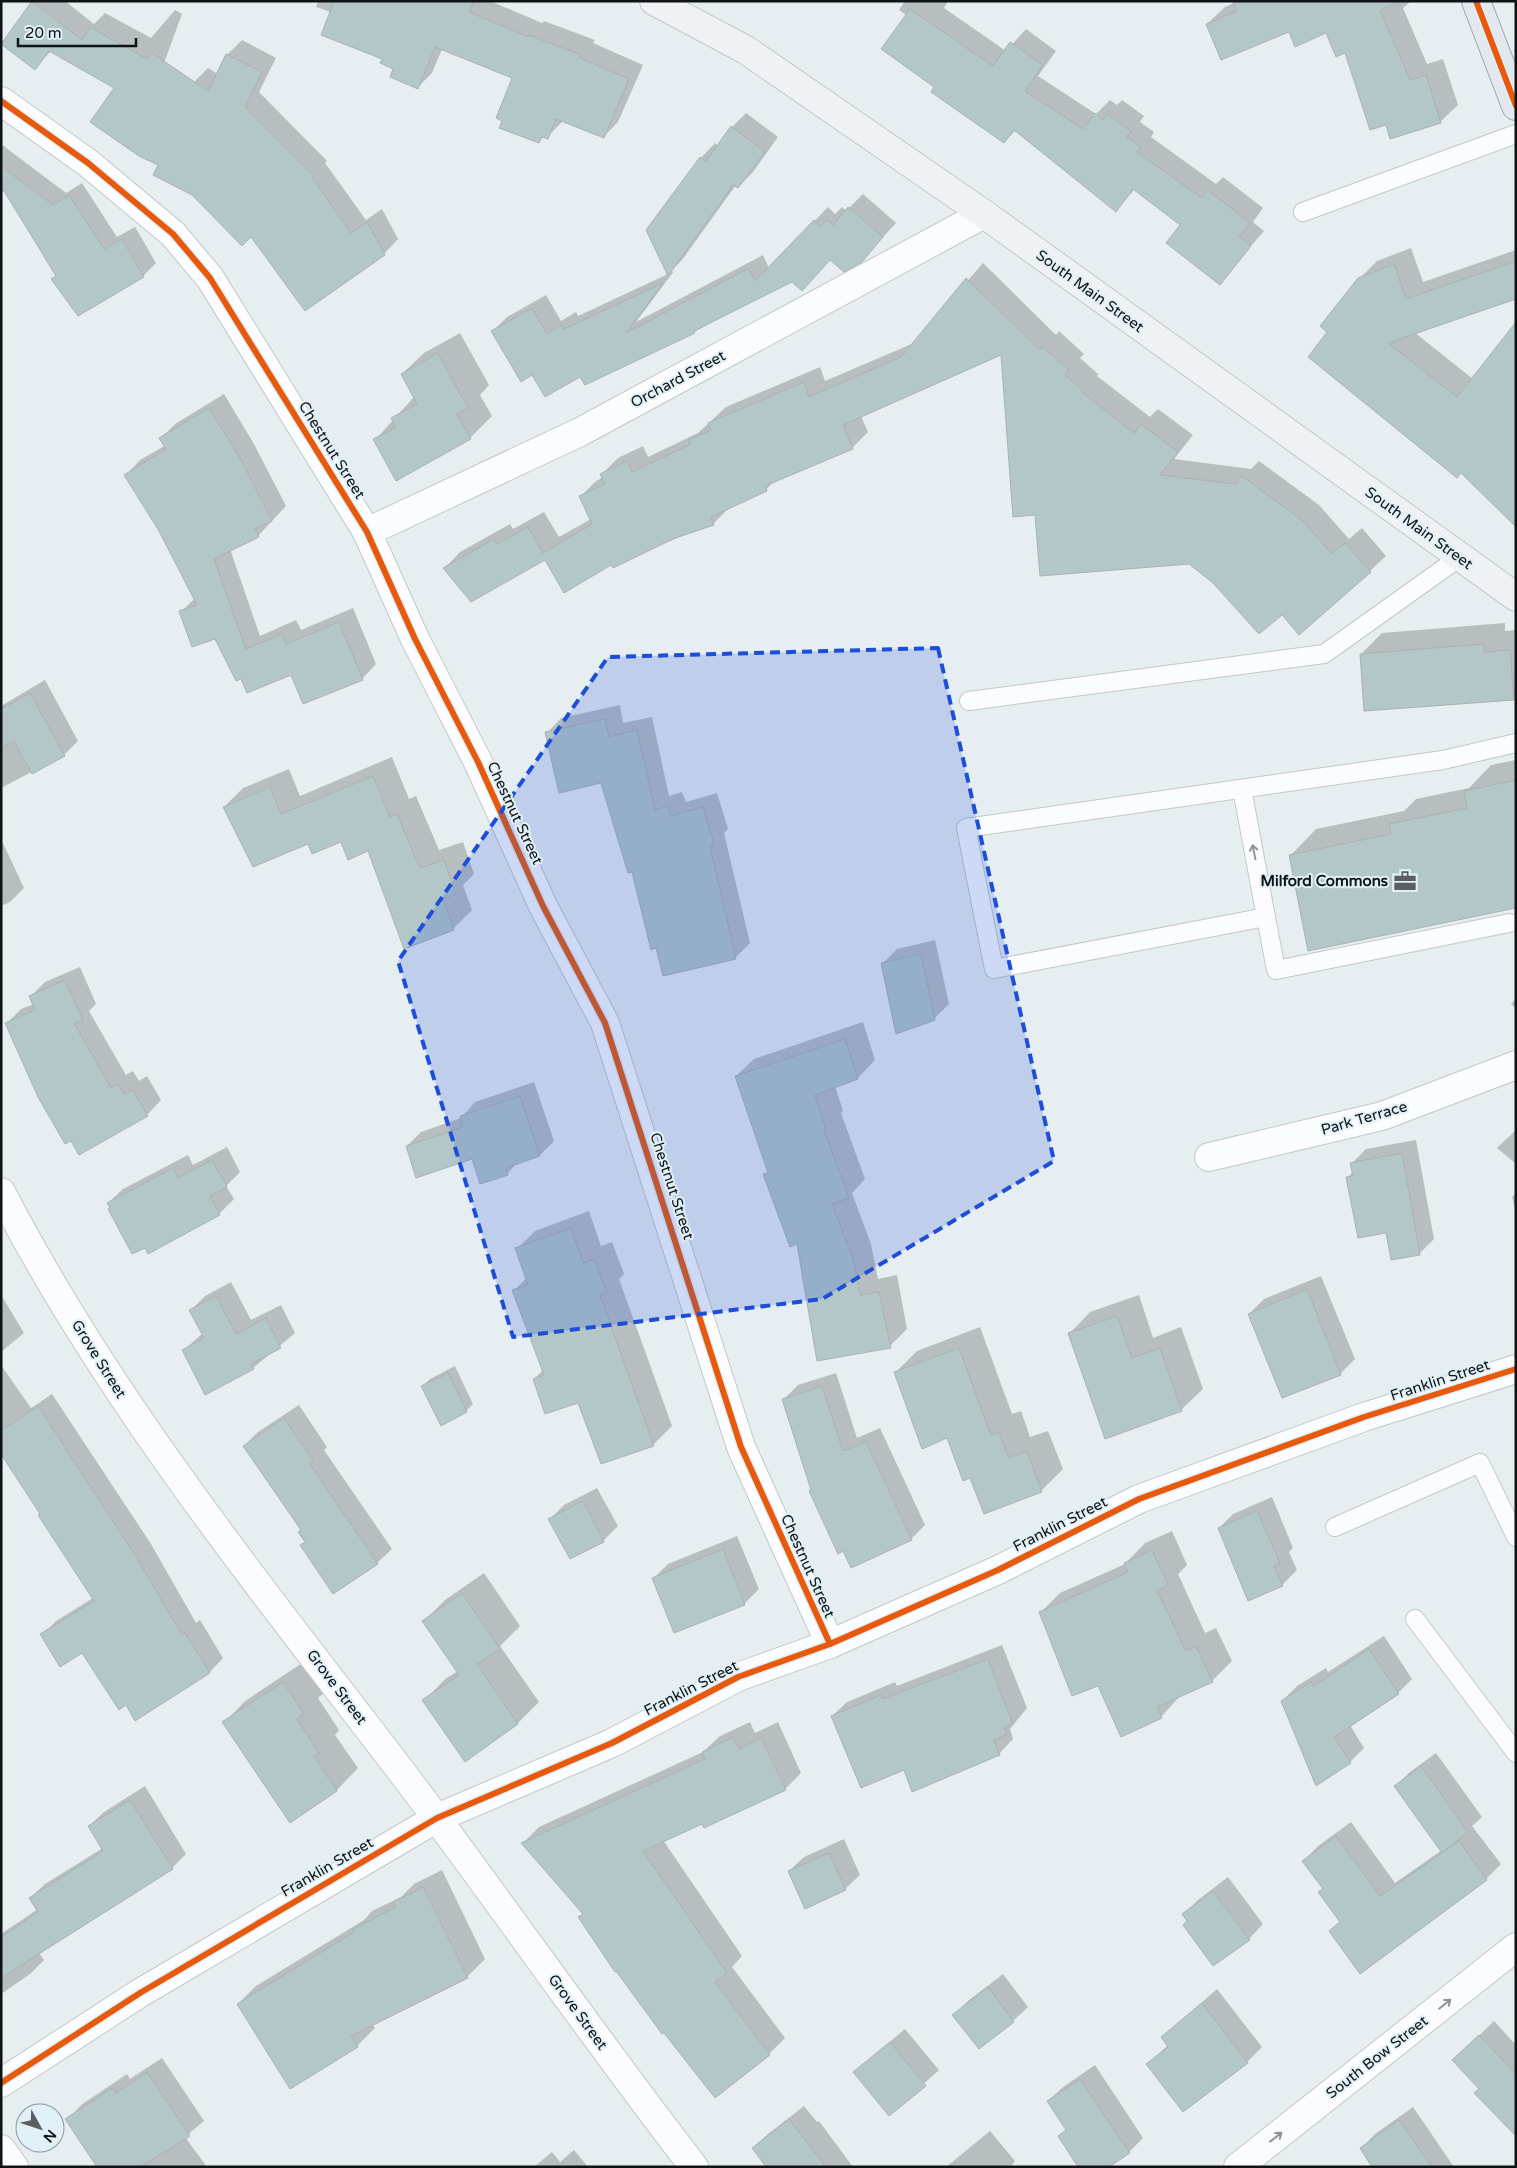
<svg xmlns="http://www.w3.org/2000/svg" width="1517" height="2168" font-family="'Varela Round',sans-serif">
  <rect width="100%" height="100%" fill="#e6eef1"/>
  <g fill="#0003">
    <path d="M34,1H65L94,24L105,13L151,38L175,10L182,14L157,82H194L208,68L218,74L227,55L242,40L276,58L259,92L327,161L325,163L366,220L382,209L398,239L384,254L251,235L193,194L159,165L116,87L51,51L35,68L2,43Z"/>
    <path d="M316,1H490L542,23L544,21L595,40L593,43L643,65L618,122L603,137L563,121L547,137L544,136L538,142L513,77L442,49L432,73L418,87L331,12L316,7L318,2Z"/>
    <path d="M905,1H948L944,8L1006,51L1026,29L1056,51L1038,76L1096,114L1110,100L1117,105L1122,100L1144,116L1140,122L1154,132L1151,137L1216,184L1223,177L1263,208L1253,222L1264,231L1219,283L1182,225L1135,189L1116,210L1016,130L1004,142L936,87L906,15L899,10Z"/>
    <path d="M1238,1H1411L1403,8L1427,64L1443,59L1458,105L1440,122L1387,124L1346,51L1326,32L1207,24L1225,7Z"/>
    <path d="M746,113L778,137L753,172L738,187L736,185L682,260L669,273L674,271L636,322L763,255L769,268L828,207L835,214L842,207L846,211L863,194L896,223L861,261L830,259L694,332L581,375L533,373L493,331L507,317L546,295L561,321L576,312L578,316L668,274L701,158L715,143L718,146L732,127Z"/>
    <path d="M1,144L66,193L82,183L117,237L135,227L156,263L143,276L57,275L5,189L1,194Z"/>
    <path d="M1411,248L1423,282L1516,250V298L1414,332L1473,379L1516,525L1329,332L1359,279L1377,261Z"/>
    <path d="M983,263L1056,335L1059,331L1084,354L1080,358L1098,374L1097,376L1150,417L1158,409L1193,435L1174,459L1251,469L1259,461L1319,505L1349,539L1362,528L1386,556L1370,571L1282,613L1214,582L1189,563L1036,514L1002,353L861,416L868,432L852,448L775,480L766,490L729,508L713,524L612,564L545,559L445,568L460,552L510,524L513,529L544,512L559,537L591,519L580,497L596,481L603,477L602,474L618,458L643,446L648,457L698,433L726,407L820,367L825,381L914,343Z"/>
    <path d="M460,333L489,385L480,395L492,416L470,438L375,440L414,397L402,374L424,353Z"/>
    <path d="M224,394L254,444L286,506L258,536L230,549L260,636L296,620L301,630L353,608L376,664L362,679L292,673L242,677L216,638L181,612L195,598L160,530L126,475L140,460L166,445L161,438L175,424Z"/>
    <path d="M1505,623V631L1516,630V696L1513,698L1361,654L1382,633Z"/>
    <path d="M45,680L78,741L64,755L1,788V706Z"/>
    <path d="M620,705L623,723L652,717L669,796L682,792L686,802L717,793L728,829L724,833L750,943L735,958L657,947L633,870L602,782L547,733L561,718Z"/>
    <path d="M392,757L409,799L416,796L439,850L463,842L474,874L463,885L472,910L453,929L369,849L341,840L309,842L224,807L243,788L289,769L300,796Z"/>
    <path d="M1516,760V906L1290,856L1316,829L1404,811L1416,799L1469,788L1491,765Z"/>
    <path d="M1,839L24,888L10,902L1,906Z"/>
    <path d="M935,940L949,1004L934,1019L882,964L897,949Z"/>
    <path d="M80,967L96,1004L89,1011L126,1075L133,1071L139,1081L147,1076L161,1100L147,1115L7,1023L21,1009L34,1004L31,996L45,982Z"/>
    <path d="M1516,998V1008L1511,1004Z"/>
    <path d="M863,1022L875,1060L858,1078L835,1086L843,1111L841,1113L865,1179L852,1193L871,1244L878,1279L897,1275L907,1329L890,1346L798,1242L765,1175L769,1171L736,1076L754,1059Z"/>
    <path d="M534,1082L554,1141L540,1155L518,1162L507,1174L472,1157L407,1146L421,1132L461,1118L475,1102Z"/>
    <path d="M1516,1130V1164L1497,1148Z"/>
    <path d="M1416,1140L1434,1239L1420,1253L1387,1232L1348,1177L1353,1172L1351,1164L1366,1149Z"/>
    <path d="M227,1147L240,1172L226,1186L234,1199L219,1214L148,1252L108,1203L123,1189L188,1155L193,1165Z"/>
    <path d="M1516,1193V1212L1512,1197Z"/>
    <path d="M589,1211L601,1246L612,1242L624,1274L619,1279L672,1426L654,1444L601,1463L579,1401L534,1379L543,1370L514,1291L527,1277L517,1249L535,1231Z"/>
    <path d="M1321,1276L1355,1359L1340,1374L1249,1314L1264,1299Z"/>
    <path d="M231,1282L251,1320L281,1305L295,1333L253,1368L184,1350L203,1333L191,1310L205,1296Z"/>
    <path d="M1,1295L24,1333L1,1352Z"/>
    <path d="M1139,1295L1153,1338L1181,1327L1203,1389L1181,1410L1069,1334L1090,1312Z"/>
    <path d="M980,1327L1012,1414L1021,1411L1030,1437L1048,1431L1063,1469L1041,1491L971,1477L948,1437L895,1373L917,1351Z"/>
    <path d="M1,1365L31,1408L52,1394L151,1544L196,1623L200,1620L223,1658L210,1672L136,1719L126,1704L83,1652L42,1635L56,1621L93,1598L1,1452Z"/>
    <path d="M455,1366L473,1404L466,1411L423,1386L430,1379Z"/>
    <path d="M836,1373L857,1438L880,1428L925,1525L911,1539L812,1490L783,1400L798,1385Z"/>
    <path d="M299,1405L327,1447L324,1450L392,1549L377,1563L306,1541L302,1530L244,1446L258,1432Z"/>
    <path d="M597,1488L618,1526L603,1541L550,1519L564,1505Z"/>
    <path d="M1272,1497L1293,1548L1289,1552L1297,1570L1282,1585L1219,1528L1233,1514Z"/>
    <path d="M1172,1531L1187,1565L1178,1574L1205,1633L1216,1628L1232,1661L1212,1681L1180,1696L1161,1717L1099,1685L1041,1612L1060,1593L1125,1564L1145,1543Z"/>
    <path d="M737,1536L759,1589L744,1604L654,1578L668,1564Z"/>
    <path d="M484,1573L520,1626L500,1646L539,1702L517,1724L424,1701L445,1679L458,1671L424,1621L445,1600Z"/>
    <path d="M1384,1636L1412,1679L1398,1693L1350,1725L1364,1748L1350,1762L1282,1701L1297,1686L1326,1668L1328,1672Z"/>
    <path d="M1002,1645L1027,1708L1010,1729L1013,1739L999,1754L904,1769L832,1716L847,1702L895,1682L897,1686Z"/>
    <path d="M305,1661L325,1692L318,1698L339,1730L335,1735L358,1768L337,1790L290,1821L224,1723L245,1701Z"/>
    <path d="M750,1722L755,1733L778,1722L801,1773L785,1789L663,1840L742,1956L732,1967L785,2038L769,2054L579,1917L584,1913L523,1843L539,1827L703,1752L720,1736Z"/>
    <path d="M1436,1753L1482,1817L1472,1826L1501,1864L1486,1879L1360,1972L1330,1931L1341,1921L1324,1889L1304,1861L1318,1846L1351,1822L1395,1883L1442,1850L1396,1786L1410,1772Z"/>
    <path d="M145,1786L186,1854L172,1868L39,1953L44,1960L30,1974L1,1994V1934L38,1909L30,1898L45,1884L103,1848L89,1826L104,1812Z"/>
    <path d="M844,1839L860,1875L845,1889L789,1871L804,1857Z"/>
    <path d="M442,1870L485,1959L467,1977L372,2024L375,2028L357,2046L238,2004L256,1986L364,1920L372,1911L401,1897L414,1884Z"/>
    <path d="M1228,1877L1263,1924L1249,1939L1189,1921L1184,1914L1198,1900Z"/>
    <path d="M1003,1974L1028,2007L1013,2021L979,2047L954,2015L968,2001Z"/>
    <path d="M1217,1989L1262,2047L1247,2062L1184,2111L1148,2064L1168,2045L1162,2037Z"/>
    <path d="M1494,2021L1516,2045V2109L1480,2089L1454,2060Z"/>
    <path d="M905,2029L939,2070L889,2115L854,2072Z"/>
    <path d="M162,2058L204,2121L185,2137L207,2167H98L67,2120L81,2105L127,2074L130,2079Z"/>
    <path d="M1095,2065L1143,2138L1129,2152L1059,2136L1067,2129L1048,2101L1063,2087Z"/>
    <path d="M804,2106L817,2122L819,2121L853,2167H768L753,2148L768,2134Z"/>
    <path d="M1413,2107L1454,2167H1371L1373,2165L1361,2149L1375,2134Z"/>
    <path d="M990,2131L1015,2161L1011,2167H946Z"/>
    <path d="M574,2150L588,2167H534L552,2152L560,2162Z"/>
  </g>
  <g fill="#b3c7c9" stroke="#abb1b3">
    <path d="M32,1L82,40L90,27L147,59L152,53L208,91L226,54L262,72L245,107L314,176L312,178L351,233L367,222L385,255L305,311L251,237L242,246L192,195L153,175L158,165L139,156L90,122L114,88L49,51L35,70L1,44Z"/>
    <path d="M334,1H474L469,12L528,37L529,35L581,55L580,58L629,79L604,138L556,119L548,139L542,137L539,143L499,128L502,121L496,118L512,78L435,47L418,89L390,77L393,69L380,63L382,59L321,35Z"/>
    <path d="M1233,1H1401L1380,10L1410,80L1426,75L1441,123L1390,139L1386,125L1370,130L1345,53L1336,57L1326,33L1295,47L1289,32L1221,60L1206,24L1237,11Z"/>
    <path d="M910,9L993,66L1010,42L1043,65L1025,91L1083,129L1095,113L1103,120L1107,114L1131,131L1127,137L1141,147L1137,152L1202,198L1208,190L1250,223L1239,237L1251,246L1220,285L1166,243L1180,225L1133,189L1116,212L1014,130L1004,143L931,92L934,87L881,49Z"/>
    <path d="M731,126L765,152L738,188L733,185L668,276L646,230L700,157L706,161Z"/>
    <path d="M1,166L53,205L69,195L104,249L122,239L144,277L78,316L51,279L56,276L1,186Z"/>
    <path d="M848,207L883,237L862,262L844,272L830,260L802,291L792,282L694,331L695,333L585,385L580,377L545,397L532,375L521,382L491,331L532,308L547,334L561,325L564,329L663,283L626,333L749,268L755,281L814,220L820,227L827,220L833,225Z"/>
    <path d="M1516,261V299L1388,343L1457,397L1516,322V527L1461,473L1457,478L1308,357L1327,332L1320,326L1358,278L1394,264L1406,299Z"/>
    <path d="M966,278L1040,350L1042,346L1069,370L1065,375L1083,391L1082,392L1134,433L1141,424L1178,452L1160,475L1236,484L1242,476L1303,521L1332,554L1345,543L1371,572L1299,635L1282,615L1259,634L1213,583L1189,564L1040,576L1035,515L1013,517L1001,355L843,425L853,449L765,486L767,491L711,517L714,525L675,538L613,568L611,565L564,593L545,560L471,602L443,568L494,539L497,544L528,527L543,553L592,524L579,496L605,484L600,474L627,461L632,472L691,444L689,440L711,430L708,423L804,382L809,397L901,357Z"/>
    <path d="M438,353L468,408L457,414L471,439L396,481L373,439L396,428L391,418L417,404L401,374Z"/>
    <path d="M209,408L240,458L272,521L255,529L259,537L214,559L246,649L282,634L286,644L339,622L363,680L303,704L291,675L247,693L241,679L236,681L215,639L192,647L179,611L197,605L159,531L124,475L166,449L159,438Z"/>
    <path d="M1484,644V652L1510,650L1514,700L1364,711L1360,654Z"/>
    <path d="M30,693L65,756L32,774L14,741L1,748V709Z"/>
    <path d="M605,719L609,737L637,730L655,810L668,806L671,816L703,807L714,844L710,846L736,959L663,976L656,948L651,950L632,872L628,873L601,783L559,793L545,732Z"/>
    <path d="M373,776L390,817L397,814L420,868L444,860L456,894L443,899L454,930L404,949L368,851L348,860L341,842L312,854L308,844L253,867L223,807L270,787L281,814Z"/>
    <path d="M1516,780V908L1308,951L1289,855L1391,834L1389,824L1467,808L1464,791Z"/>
    <path d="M921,954L935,1020L896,1034L881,963Z"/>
    <path d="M65,980L83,1020L74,1023L111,1088L118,1084L124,1094L133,1090L148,1116L79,1155L71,1141L65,1144L38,1097L5,1023L35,1010L29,996Z"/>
    <path d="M845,1039L858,1079L815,1095L826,1130H824L849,1198L832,1204L854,1262L860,1295L879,1292L891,1348L817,1361L797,1244L790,1247L763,1174L768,1173L735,1076Z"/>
    <path d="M520,1096L540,1156L506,1168L508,1175L480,1184L472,1159L416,1178L406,1146L463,1127L460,1116Z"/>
    <path d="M1402,1153L1420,1255L1391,1260L1386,1233L1358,1238L1346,1177L1353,1176L1350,1163Z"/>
    <path d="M212,1160L227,1187L210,1196L220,1215L148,1254L145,1248L132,1254L108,1209L110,1208L107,1203L173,1168L178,1178Z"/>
    <path d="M571,1228L583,1263L594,1259L607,1293L600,1295L654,1446L601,1464L578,1403L545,1414L533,1379L544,1375L512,1290L528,1285L515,1248Z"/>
    <path d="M1307,1289L1341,1375L1282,1398L1248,1314Z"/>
    <path d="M216,1296L236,1334L266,1318L281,1348L251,1364L254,1369L205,1395L182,1350L204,1338L189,1310Z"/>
    <path d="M1117,1316L1132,1358L1160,1348L1182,1411L1105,1439L1068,1333Z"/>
    <path d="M959,1348L991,1435L999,1432L1009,1458L1027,1451L1042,1492L984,1514L970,1478L963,1481L947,1438L922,1449L894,1372Z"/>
    <path d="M448,1373L467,1412L441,1426L421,1386Z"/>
    <path d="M822,1386L843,1451L866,1442L912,1540L851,1568L843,1551L838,1554L809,1491L811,1490L782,1399Z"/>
    <path d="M38,1406L137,1558L182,1635L185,1633L210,1673L135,1721L126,1705L119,1710L82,1653L60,1667L40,1634L94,1601L38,1515L40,1514L1,1454V1431Z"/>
    <path d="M284,1418L314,1462L310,1464L378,1564L333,1594L300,1545L305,1542L298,1532L301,1530L243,1446Z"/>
    <path d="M583,1501L604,1542L570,1559L548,1519Z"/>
    <path d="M1257,1511L1280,1563L1274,1566L1283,1586L1248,1601L1218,1528Z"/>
    <path d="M723,1549L745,1605L674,1633L652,1578Z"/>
    <path d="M1152,1550L1168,1585L1157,1591L1186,1651L1196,1646L1213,1682L1157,1707L1162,1718L1121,1737L1098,1686L1072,1696L1039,1612L1128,1572L1124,1563Z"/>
    <path d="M462,1593L500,1649L477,1664L518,1724L465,1762L422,1700L459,1675L422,1621Z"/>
    <path d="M1369,1649L1399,1694L1334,1737L1351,1763L1316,1786L1281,1701L1311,1682L1314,1686Z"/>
    <path d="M988,1659L1013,1724L1004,1727L1007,1734L994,1740L1000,1755L912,1792L904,1770L861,1788L831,1716L881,1695L882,1699Z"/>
    <path d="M283,1682L304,1714L297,1719L319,1753L314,1756L337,1791L290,1823L222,1722Z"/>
    <path d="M733,1737L739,1749L761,1738L786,1790L704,1828L702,1824L643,1851L727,1973L715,1982L770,2055L715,2098L664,2033L662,2034L616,1971L615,1972L578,1917L583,1914L521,1843L705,1759L702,1752Z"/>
    <path d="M1421,1766L1468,1832L1442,1853L1394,1786Z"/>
    <path d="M130,1800L173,1869L1,1978V1937L38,1912L29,1898L103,1851L88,1826Z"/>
    <path d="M1336,1836L1380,1896L1459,1841L1487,1880L1360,1974L1329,1931L1340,1922L1318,1892L1323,1889L1302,1861Z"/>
    <path d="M829,1853L846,1890L805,1909L788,1871Z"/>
    <path d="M423,1887L468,1978L351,2036L358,2047L290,2089L237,2004L354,1932L353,1929L396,1907L394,1902Z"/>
    <path d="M1213,1891L1250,1940L1213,1966L1183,1925L1187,1921L1182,1914Z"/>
    <path d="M988,1987L1014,2022L979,2049L952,2015Z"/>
    <path d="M1202,2003L1248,2063L1183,2112L1146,2064L1168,2047L1161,2037Z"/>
    <path d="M1479,2035L1516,2074V2136L1474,2093L1479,2089L1452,2060Z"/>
    <path d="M890,2042L926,2086L889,2116L853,2072Z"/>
    <path d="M147,2072L190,2136L140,2167H97L65,2119L112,2088L116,2093Z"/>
    <path d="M1080,2079L1130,2153L1109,2167H1078L1058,2136L1066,2130L1047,2101Z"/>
    <path d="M789,2119L826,2167H766L752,2148Z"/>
    <path d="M1399,2120L1432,2167H1372L1360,2148Z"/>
  </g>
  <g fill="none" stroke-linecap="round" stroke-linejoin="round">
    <defs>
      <g id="lane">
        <path d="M1303,212L1516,134"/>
        <path d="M969,701L1324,654L1460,557"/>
        <path d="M1242,789L1266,917"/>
        <path d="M1509,923L1276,970L1266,917L994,969L966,828L1443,760L1516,743"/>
        <path d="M1335,1527L1480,1463L1516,1537"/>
        <path d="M1415,1619L1516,1753"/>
      </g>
      <g id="street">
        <path d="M1,101L88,163L173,234L210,278L367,532L415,639L478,762L543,906L605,1023L741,1447L830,1644"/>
        <path d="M367,532L580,432L984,214"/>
        <path d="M1209,1157L1382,1116L1516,1065"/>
        <path d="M1,1192C109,1401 259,1585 401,1771C500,1901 593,2037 694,2167"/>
        <path d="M1,2083L140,1993L437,1818L612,1743L738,1677L830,1644L998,1570L1139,1499L1364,1417L1516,1369"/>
        <path d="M1,2149L14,2167"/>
        <path d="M1238,2167L1516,1947"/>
      </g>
      <path id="secondary" d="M654,1L746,50L984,214L1516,597"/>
      <path id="primary" d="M1476,1L1516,106"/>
    </defs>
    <use href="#lane" stroke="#c2c8ca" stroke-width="20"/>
    <use href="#street" stroke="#c2c8ca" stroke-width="30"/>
    <use href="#secondary" stroke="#c2c8ca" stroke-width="30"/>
    <use href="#primary" stroke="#9da6b0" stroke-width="30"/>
    <use href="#lane" stroke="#fbfcfd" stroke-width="18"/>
    <use href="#street" stroke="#fbfcfd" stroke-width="28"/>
    <use href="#secondary" stroke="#eff2f5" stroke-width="28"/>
    <use href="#primary" stroke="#e3e8ee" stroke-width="28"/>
    <defs>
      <g id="cycleway">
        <path d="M1476,1L1516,106"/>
        <path d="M1,101L88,163L173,234L210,278L367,532L415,639L478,762L543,906L605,1023L741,1447L830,1644"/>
        <path d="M1,2083L140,1993L437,1818L612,1743L738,1677L830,1644L998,1570L1139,1499L1364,1417L1516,1369"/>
      </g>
    </defs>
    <use href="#cycleway" stroke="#e1eff6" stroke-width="9"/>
    <use href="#cycleway" stroke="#e8590c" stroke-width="6"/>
  </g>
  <defs><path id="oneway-shaft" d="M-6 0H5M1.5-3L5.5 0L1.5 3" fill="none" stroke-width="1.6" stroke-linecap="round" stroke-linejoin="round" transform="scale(1.25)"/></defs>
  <g stroke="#909395">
    <use href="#oneway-shaft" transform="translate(1254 852) rotate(-101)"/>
    <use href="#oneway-shaft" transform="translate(1445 2004) rotate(-39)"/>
    <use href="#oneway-shaft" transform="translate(1276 2137) rotate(-38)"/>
  </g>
  <path fill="#1d4ed8" fill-opacity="0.2" stroke="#1d4ed8" stroke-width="4" stroke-dasharray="10 6" stroke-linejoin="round" d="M938,648L1054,1161L822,1299L513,1337L398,961L608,657Z"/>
  <defs>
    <symbol id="office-bare" viewBox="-9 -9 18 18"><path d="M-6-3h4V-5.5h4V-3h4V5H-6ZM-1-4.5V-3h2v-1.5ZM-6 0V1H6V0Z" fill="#5a6062" stroke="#e1eff6" stroke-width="2.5" paint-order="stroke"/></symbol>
  </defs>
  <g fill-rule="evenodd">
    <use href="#office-bare" x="1389" y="865" width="32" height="32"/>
  </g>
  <g text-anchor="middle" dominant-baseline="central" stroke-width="4" stroke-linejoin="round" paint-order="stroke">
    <g font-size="15" fill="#0e1315" stroke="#e1eff6">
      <text transform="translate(1090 291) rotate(36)">South Main Street</text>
      <text transform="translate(678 379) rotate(-28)">Orchard Street</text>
      <text transform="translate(332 450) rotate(58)">Chestnut Street</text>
      <text transform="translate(1419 528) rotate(36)">South Main Street</text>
      <text transform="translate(515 813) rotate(65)">Chestnut Street</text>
      <text transform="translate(1364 1118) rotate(-16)">Park Terrace</text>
      <text transform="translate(672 1186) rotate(72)">Chestnut Street</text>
      <text transform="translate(99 1359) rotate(58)">Grove Street</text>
      <text transform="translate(1440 1380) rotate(-18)">Franklin Street</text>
      <text transform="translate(1060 1524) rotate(-27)">Franklin Street</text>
      <text transform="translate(808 1566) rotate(66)">Chestnut Street</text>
      <text transform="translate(337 1687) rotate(53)">Grove Street</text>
      <text transform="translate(691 1688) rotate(-27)">Franklin Street</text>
      <text transform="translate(327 1867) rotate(-30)">Franklin Street</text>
      <text transform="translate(578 2012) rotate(54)">Grove Street</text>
      <text transform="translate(1377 2057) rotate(-38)">South Bow Street</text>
    </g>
    <g font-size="15" font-weight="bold" fill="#0e1315" stroke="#e1eff6" text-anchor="end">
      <text x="1388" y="881">Milford Commons</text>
    </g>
  </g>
  <rect width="1517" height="2168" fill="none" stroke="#0e1315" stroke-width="5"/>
  <g transform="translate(40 2128) rotate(130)"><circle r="24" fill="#e1eff6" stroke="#8d979c"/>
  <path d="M0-4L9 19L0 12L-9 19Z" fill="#5a6062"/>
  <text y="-8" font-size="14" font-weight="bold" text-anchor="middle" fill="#0e1315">N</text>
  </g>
  <path d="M18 38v8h118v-8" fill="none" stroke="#0e1315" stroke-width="2.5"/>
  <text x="25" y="38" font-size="15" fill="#0e1315" stroke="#e1eff6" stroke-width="4" paint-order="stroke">20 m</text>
</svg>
